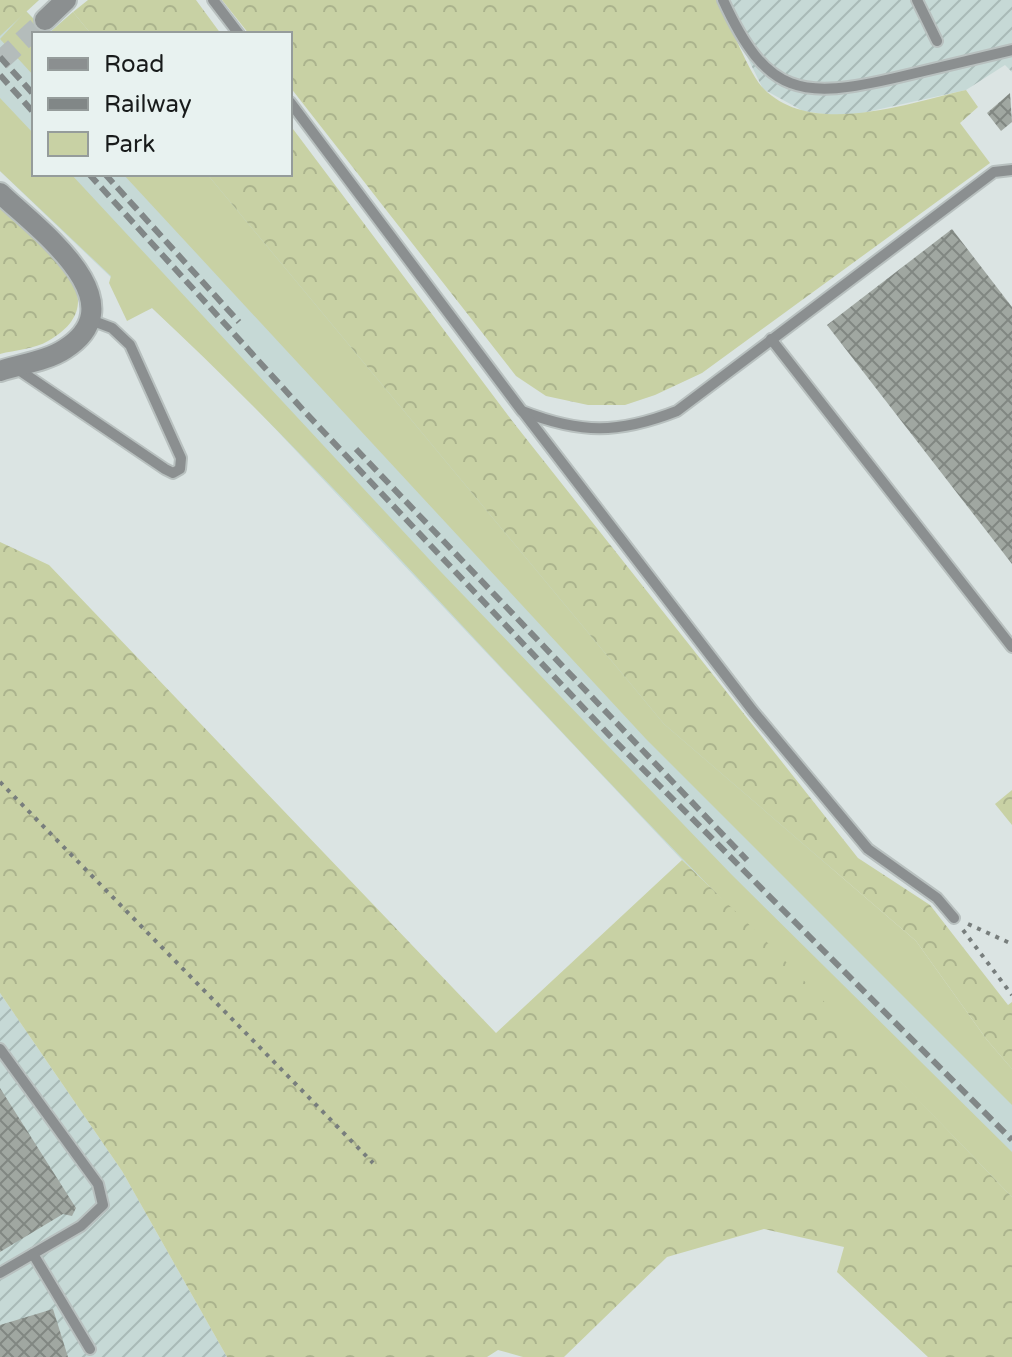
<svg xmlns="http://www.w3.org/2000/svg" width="1012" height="1357" font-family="'Varela Round',sans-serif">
  <defs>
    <pattern id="industrial-furrows" width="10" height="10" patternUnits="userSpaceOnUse" patternTransform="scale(2)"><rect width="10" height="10" fill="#c6d9d6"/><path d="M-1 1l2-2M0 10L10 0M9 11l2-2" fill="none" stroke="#a9bab7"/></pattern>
    <pattern id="forest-crowns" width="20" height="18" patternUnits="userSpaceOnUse" patternTransform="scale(2)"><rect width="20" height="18" fill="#c8d1a4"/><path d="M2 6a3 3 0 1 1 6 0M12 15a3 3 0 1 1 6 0" fill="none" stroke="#abb38d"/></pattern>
    <pattern id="building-cross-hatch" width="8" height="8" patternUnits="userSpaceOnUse" patternTransform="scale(2)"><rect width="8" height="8" fill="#a0a7a1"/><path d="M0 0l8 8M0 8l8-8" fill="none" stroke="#818782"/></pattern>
  </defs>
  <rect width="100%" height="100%" fill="#dbe4e3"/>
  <path fill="#c6d9d6" d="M0,0H39L26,11L48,33L73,12L91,34H34V174H207L1012,1069V1197L761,936L682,860L232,383L152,308L146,311L0,171Z"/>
  <g fill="url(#industrial-furrows)">
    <path d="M719,0H1012V72L1005,65L966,90L844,117L803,111L763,89Z"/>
    <path d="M0,993L122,1171L227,1357H0Z"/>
  </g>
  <g fill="#c8d1a4">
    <path d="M26,11L48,34L73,12L91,34H34V76L0,39Z"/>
    <path d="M0,98L34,134V174H71L441,572L731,874L1012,1152V1197C873,1052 730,910 592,764C447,611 306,452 152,308L127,321L109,283L111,276L0,171Z"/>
    <path d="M123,174H207L664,724L916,941L987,1040L1012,1069V1105L646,739Z"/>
  </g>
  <g fill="url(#forest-crowns)">
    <path d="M0,0H39L0,36Z"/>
    <path d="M88,0H196L221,34H91L73,12Z"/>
    <path d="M222,0H719C728,20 750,76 764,89C813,138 908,103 966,90L978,107L960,123L990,163L702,373L655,395L625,405H588L546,396L516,376L290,87V34H249Z"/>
    <path d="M290,125L513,422L858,858L930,905L1008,1005L1012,1002V1069L987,1040L916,941L664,724L207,174H290Z"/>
    <path d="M0,204C36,238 124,298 48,341C35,349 15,350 0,354Z"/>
    <path d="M0,542L49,565L496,1033L682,860L761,936L1012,1197V1357H928L837,1272L844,1247L764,1229L667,1257L564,1357H523L498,1350L487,1357H227L122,1171L0,993Z"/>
    <path d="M1012,790V825L995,804Z"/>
  </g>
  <g fill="url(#building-cross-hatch)">
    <path d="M1010,93L1012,122L1001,131L987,113Z"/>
    <path d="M952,229L1012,307V564L827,325Z"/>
    <path d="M0,1088L76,1208L72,1216L63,1214L0,1252Z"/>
    <path d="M53,1309L68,1357H0V1325Z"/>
  </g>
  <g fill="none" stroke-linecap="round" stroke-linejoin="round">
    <path stroke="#b4bcbb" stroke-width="20" stroke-dasharray="20 10" stroke-linecap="butt" d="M0,61L45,20"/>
    <defs>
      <g id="service">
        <path d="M213,0L239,34"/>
        <path d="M723,0C767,96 801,100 899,77C936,68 974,59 1012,50"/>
        <path d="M917,0L937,41"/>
        <path d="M290,102L522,411C581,434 618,434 677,411L994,172L1012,170"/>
        <path d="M771,339L1012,647"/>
        <path d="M16,368L165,469L173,473L180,469L181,458L130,345L112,328L88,319"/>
        <path d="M524,413L753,711L868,849L937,898L954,918"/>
        <path d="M0,1049L98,1184L103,1205L81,1226L0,1273"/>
        <path d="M33,1254L90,1349"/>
      </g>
      <g id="tertiary">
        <path d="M45,20L66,0"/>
        <path d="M0,193C35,227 140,301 65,349C47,361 21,364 0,371"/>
      </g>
    </defs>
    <use href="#service" stroke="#b8c0bf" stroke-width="14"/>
    <use href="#tertiary" stroke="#b8c0bf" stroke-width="24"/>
    <g stroke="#787e7d" stroke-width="4" stroke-dasharray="4 6" stroke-linecap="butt">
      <path d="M0,782L373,1163"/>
      <path d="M968,924L1012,944"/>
      <path d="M963,930L1012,995"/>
    </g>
    <use href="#service" stroke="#8b8f90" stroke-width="10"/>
    <use href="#tertiary" stroke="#8b8f90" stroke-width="20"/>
    <g stroke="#818787" stroke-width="6" stroke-dasharray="12 6" stroke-linecap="butt">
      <path d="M0,57L34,95"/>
      <path d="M0,75L34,113"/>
      <path d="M89,174L304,411L610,736L1012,1140"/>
      <path d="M105,174L239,322"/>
      <path d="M356,449L747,860"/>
    </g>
  </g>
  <rect x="32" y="32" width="260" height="144" fill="#e8f2f0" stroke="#959c9b" stroke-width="2"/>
  <rect x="48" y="58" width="40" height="12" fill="#8b8f90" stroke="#959c9b" stroke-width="2"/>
  <text x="104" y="72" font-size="24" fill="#181b1b">Road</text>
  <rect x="48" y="98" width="40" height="12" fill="#818787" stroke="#959c9b" stroke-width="2"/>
  <text x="104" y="112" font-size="24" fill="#181b1b">Railway</text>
  <rect x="48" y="132" width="40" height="24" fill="#c8d1a4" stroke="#959c9b" stroke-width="2"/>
  <text x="104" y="152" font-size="24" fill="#181b1b">Park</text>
</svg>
